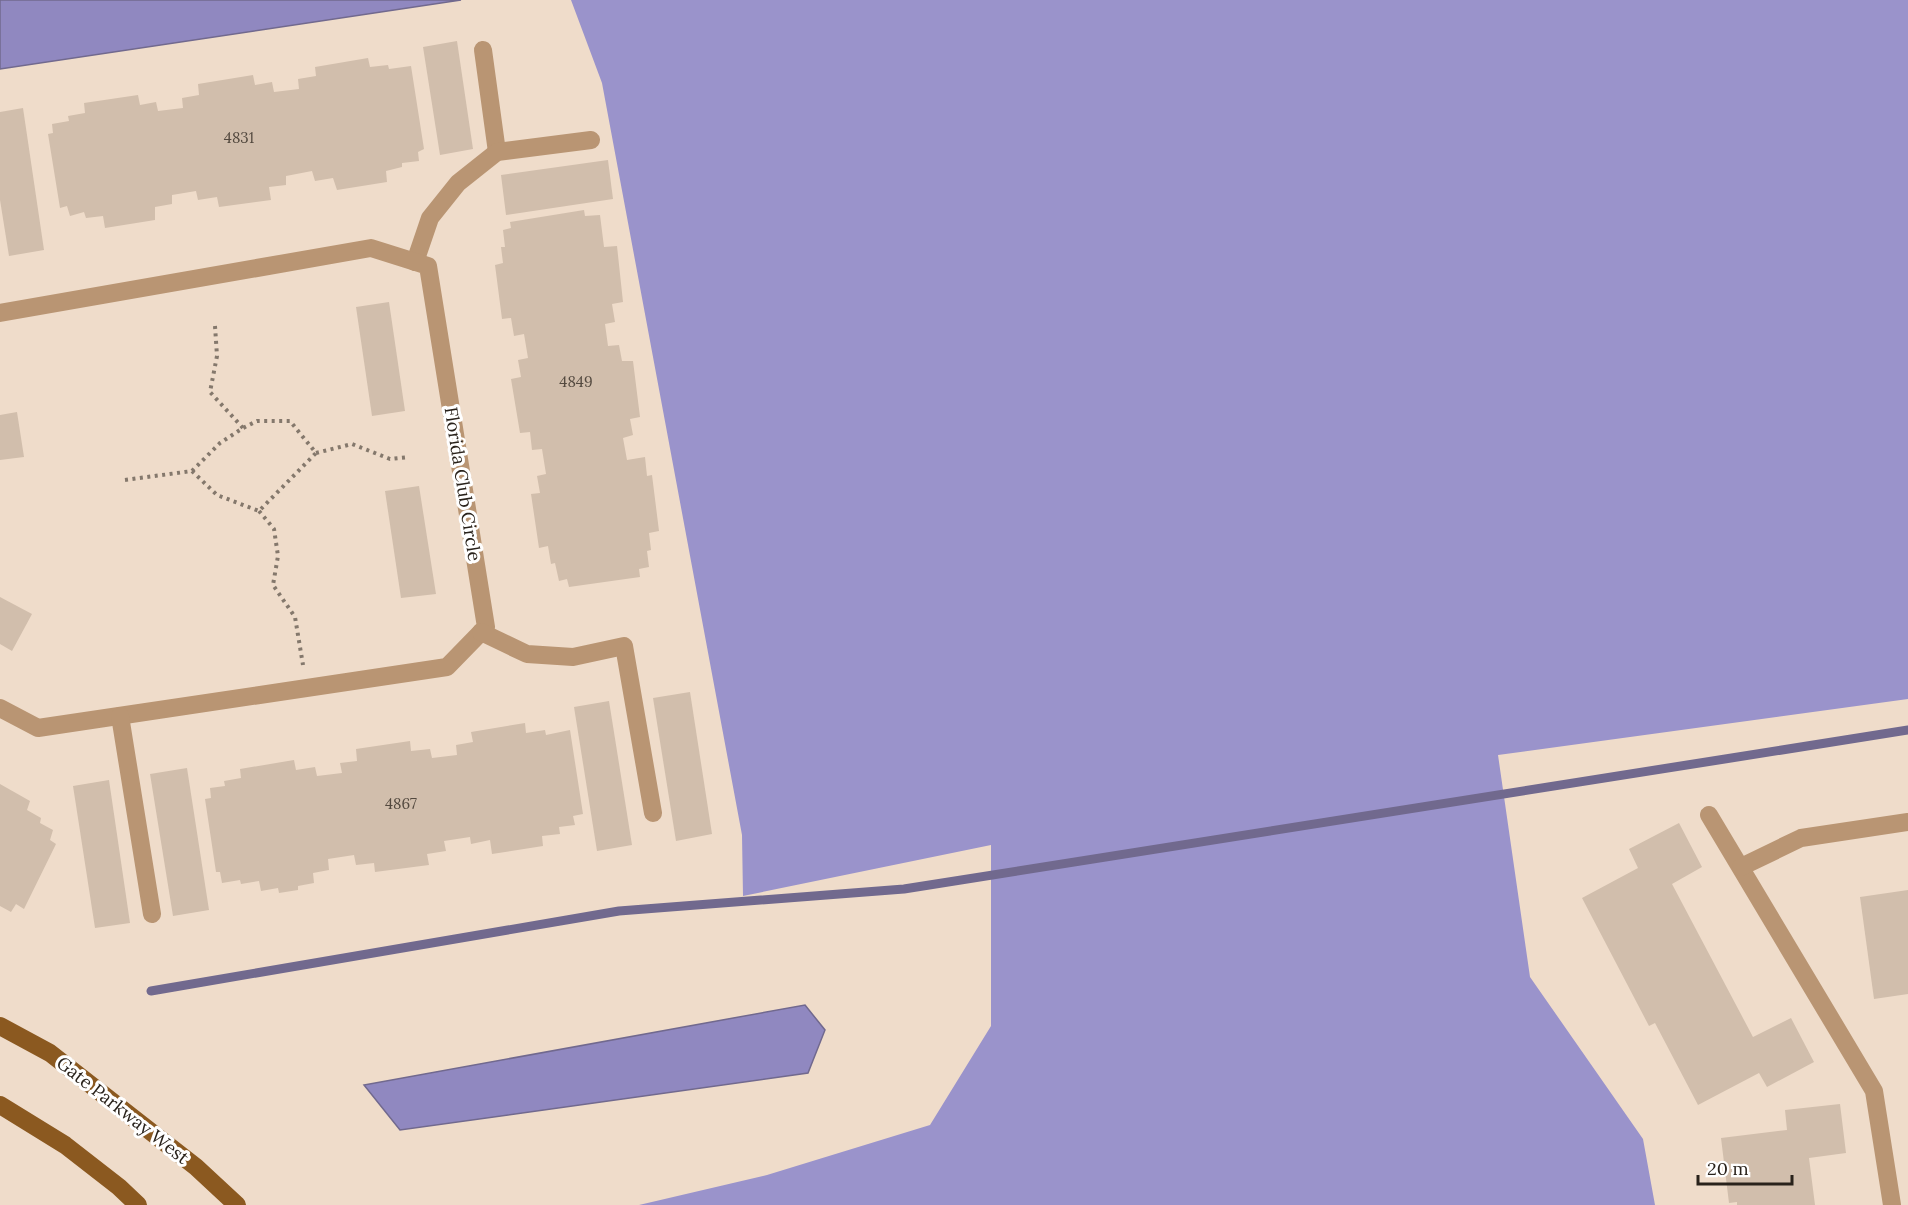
<svg xmlns="http://www.w3.org/2000/svg" width="1908" height="1205" font-family="Lora,serif">
  <rect width="100%" height="100%" fill="#efdcca"/>
  <path fill="#9a93cb" d="M571,0H1908V699L1498,755L1530,977L1643,1139L1655,1205H639L767,1175L930,1125L991,1026V845L743,896L742,835L602,83Z"/>
  <g fill="#9088c0" stroke="#71698e" stroke-width="1.5">
    <path d="M0,0H461L0,69Z"/>
    <path d="M805,1005L825,1030L808,1073L400,1130L364,1085Z"/>
  </g>
  <g fill="none" stroke-linecap="round" stroke-linejoin="round">
    <path stroke="#71698e" stroke-width="9" d="M151,991L619,911L904,889L1908,730"/>
  </g>
  <g fill="#d1beac">
    <path d="M457,41L473,149L440,155L423,47Z"/>
    <path d="M368,58L370,67L388,65L389,69L411,66L424,149L418,152L419,161L402,163V167L386,171L387,182L337,190L333,178L315,181L312,171L286,176V185L269,187L271,200L219,207L217,197L198,200L196,191L172,195V204L155,207V220L105,228L103,216L86,218L84,212L70,216L67,206L60,208L48,134L53,133L52,124L69,121L68,116L85,113L84,103L138,95L140,105L156,102L158,111L183,108L182,98L199,95L198,84L253,75L255,85L272,82L274,92L299,89L298,79L316,76L315,67Z"/>
    <path d="M23,108L44,250L9,256L0,200V112Z"/>
    <path d="M608,160L613,199L506,215L501,175Z"/>
    <path d="M584,210L585,216L600,215L604,247L617,246L623,302L612,304L615,322L605,324L608,346L619,345L622,361H633L640,417L630,419L633,435L623,438L627,460L645,457L647,476L652,475L659,531L649,533L651,550L647,551L649,567L639,569L640,577L569,587L567,579L559,581L555,563L551,564L548,546L539,548L531,494L540,493L537,476L546,474L542,449L532,450L530,432L520,433L511,379L521,377L518,360L528,358L524,334L514,336L511,318L502,319L495,265L503,263L501,247H505L503,230L511,228L510,222Z"/>
    <path d="M389,302L405,411L372,416L356,307Z"/>
    <path d="M17,412L24,457L0,460V415Z"/>
    <path d="M419,486L436,594L401,598L385,491Z"/>
    <path d="M0,597L32,614L12,651L0,644Z"/>
    <path d="M690,692L712,834L676,841L653,698Z"/>
    <path d="M609,701L632,845L597,851L574,707Z"/>
    <path d="M525,723L526,733L545,730L546,735L570,730L583,814L573,816L575,825L559,827L560,834L542,836L543,846L492,854L490,840L471,844L470,837L444,841L446,851L427,854L429,865L375,872L374,863L356,865L354,855L328,859L329,870L313,873L314,883L298,886V890L279,893L278,888L261,891L259,881L241,884L240,880L222,883L220,872H216L205,799L211,798L210,788L225,786L224,781L241,778L240,769L294,760L296,770L315,767L317,776L342,773L340,763L357,761L356,749L410,741L411,751L430,749L432,758L457,755L456,745L473,742L471,732Z"/>
    <path d="M187,768L209,910L173,916L150,774Z"/>
    <path d="M109,780L130,923L95,928L73,786Z"/>
    <path d="M0,784L30,801L27,810L41,818L40,823L53,830L50,840L56,844L24,909L16,904L11,912L0,906Z"/>
    <path d="M1679,823L1702,867L1672,884L1753,1037L1791,1018L1814,1062L1767,1087L1759,1073L1698,1105L1655,1023L1649,1026L1582,898L1638,868L1629,849Z"/>
    <path d="M1908,890V994L1874,999L1860,897Z"/>
    <path d="M1840,1104L1846,1153L1809,1158L1815,1205H1737V1202L1729,1203L1721,1138L1787,1130L1785,1110Z"/>
  </g>
  <g fill="none" stroke-linecap="round" stroke-linejoin="round">
    <g stroke="#84786c" stroke-width="4" stroke-dasharray="3 4.5" stroke-linecap="butt">
      <path d="M215,326L217,356L210,392L243,428"/>
      <path d="M316,453L352,444L390,459L409,457"/>
      <path d="M125,480L192,471L220,443L243,428L257,421H290L316,453L259,511L217,495L192,471"/>
      <path d="M259,511L274,529L278,556L273,585L295,617L303,665"/>
    </g>
    <g stroke="#b99573" stroke-width="18">
      <path d="M483,50L497,152"/>
      <path d="M415,262L430,218L458,183L497,152L591,140"/>
      <path d="M0,313L371,248L428,266L486,627L447,667L38,728L0,708"/>
      <path d="M481,632L527,654L573,657L624,646L653,813"/>
      <path d="M120,716L152,914"/>
      <path d="M1709,815L1874,1091L1892,1205"/>
      <path d="M1741,867L1801,838L1908,822"/>
    </g>
    <g stroke="#8b5920" stroke-width="18">
      <path d="M0,1026L50,1053L196,1167L237,1205"/>
      <path d="M0,1105L65,1145L119,1187L138,1205"/>
    </g>
  </g>
  <g text-anchor="middle" dominant-baseline="central" stroke-width="6" stroke-linejoin="round" paint-order="stroke">
    <g font-size="15" fill="#53493f">
      <text x="239" y="137">4831</text>
      <text x="576" y="381">4849</text>
      <text x="401" y="803">4867</text>
    </g>
    <g font-size="18" fill="#29221b" stroke="#fff">
      <text transform="translate(463 484) rotate(81)">Florida Club Circle</text>
      <text transform="translate(123 1110) rotate(38)">Gate Parkway West</text>
    </g>
  </g>
  <path d="M1698 1175v9h94v-9" fill="none" stroke="#29221b" stroke-width="3"/>
  <text x="1707" y="1175" font-size="18" fill="#29221b" stroke="#ffffff" stroke-width="4.5" paint-order="stroke">20 m</text>
</svg>
